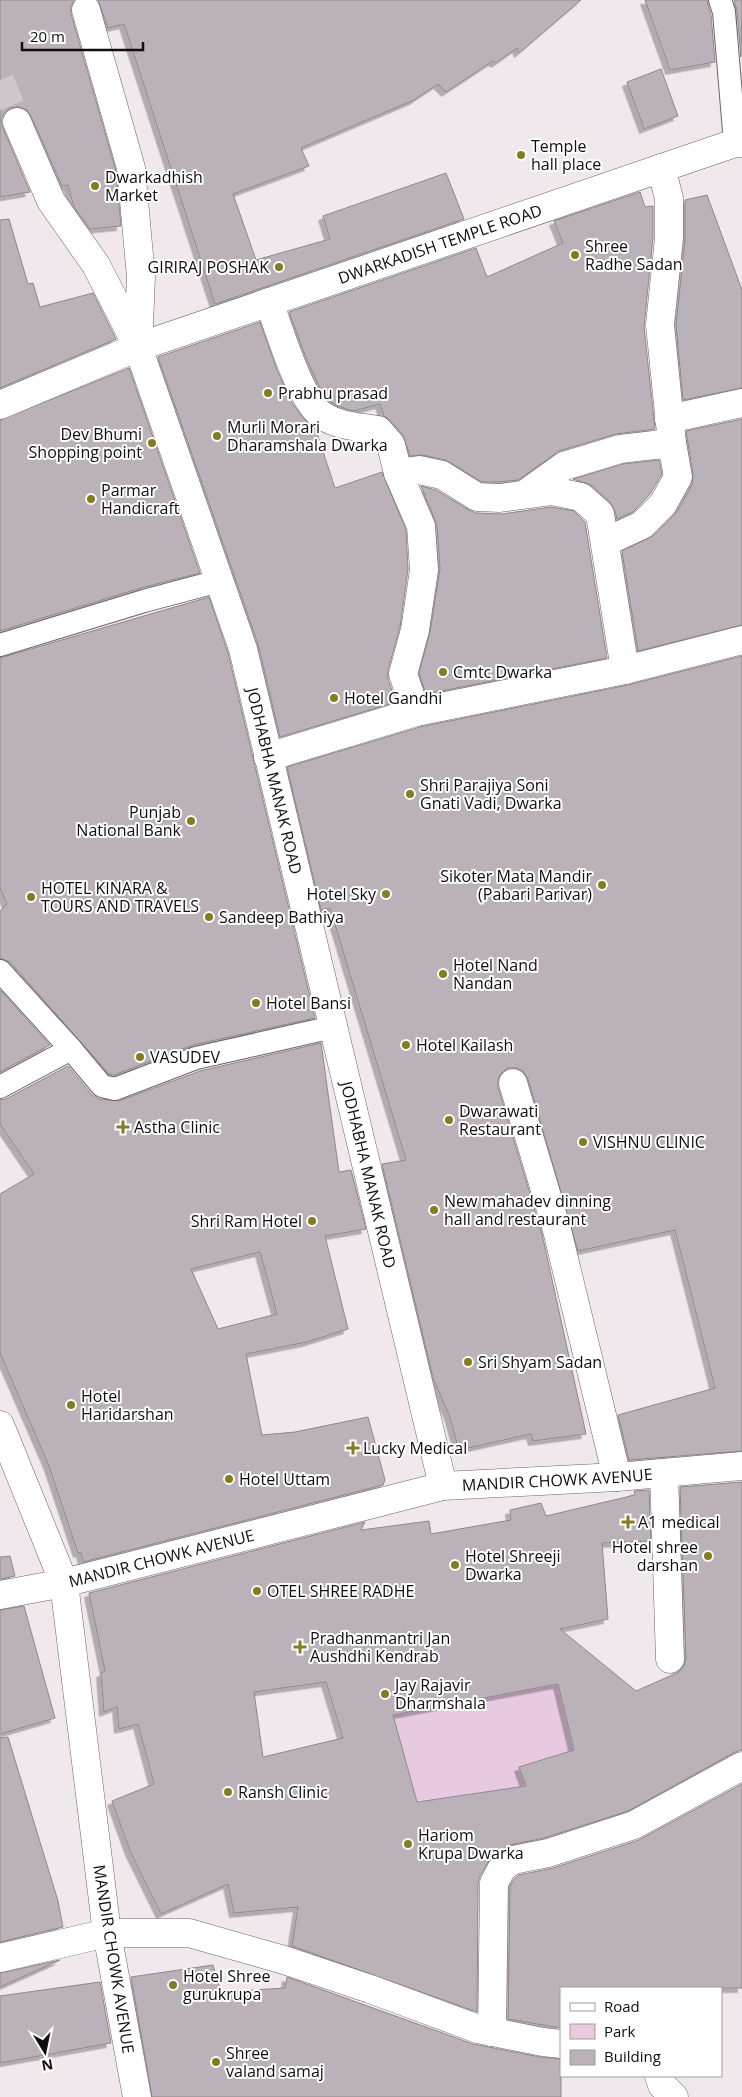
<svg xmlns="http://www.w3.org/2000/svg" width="742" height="2097" font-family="'Open Sans',sans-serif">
  <defs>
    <filter id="shadow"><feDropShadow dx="-4.5" dy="4.5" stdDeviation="0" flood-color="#0004"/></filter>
  </defs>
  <rect width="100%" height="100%" fill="#f1e8ee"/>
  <path fill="#e8cae0" d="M558,1684L574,1750L519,1767L526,1786L417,1801L393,1715Z"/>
  <g fill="#bab2b8" stroke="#8e878c" fill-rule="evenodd" filter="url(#shadow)">
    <path d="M0,0H74L71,7V14L116,171L121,226L90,229L74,207L68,185L62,186L31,116L27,110L19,107L10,108L4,113L1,121L3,128L30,192L0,197Z"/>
    <path d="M98,0H581L519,53L517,48L496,63L493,61L446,92L438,84L414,100L301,148L309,166L233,194L256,260L330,239L323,216L446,173L464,219L215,304L124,24L108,28Z"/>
    <path d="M645,0H707L711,15L715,62L670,70Z"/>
    <path d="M734,0H742L741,57L737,11Z"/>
    <path d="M661,69L678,116L644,129L627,82Z"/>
    <path d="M640,192L645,207L653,206V237L644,327L655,429L616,434L559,451L518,480L499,482H482L446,460L422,455L410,456L403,435L390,420L384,416L380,404L354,411L346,409L332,403L320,388L306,358L289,312L476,248L487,277L563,243L554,221Z"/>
    <path d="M707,195L742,290V388L683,400L676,325L685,240V200Z"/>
    <path d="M9,219L28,284L33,283L40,307L93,293L116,339L0,388V220Z"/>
    <path d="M260,322L277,370L292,403L304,419L316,430L335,488L382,472L406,530L408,569L400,627L388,670V679L396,702L280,737L258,644L158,357Z"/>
    <path d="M129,368L200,573L141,588L0,631V420Z"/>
    <path d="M742,419V625L638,651L622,551L653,536L677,512L692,485L693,474L686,431Z"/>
    <path d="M659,460L662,474L650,494L633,512L617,519L615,511L610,502L591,485L573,479L623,464Z"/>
    <path d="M421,486L436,490L469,510L476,513L502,514L551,507L574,511L585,522L607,658L426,694L419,673L430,632L440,569L437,525Z"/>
    <path d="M209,597L228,653L315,1018L193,1045L114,1075L109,1074L10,962L0,958V911L7,904L0,888V658Z"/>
    <path d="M742,656V1451L629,1460L618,1415L715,1388L675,1230L578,1251L528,1079L523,1071L516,1068H508L501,1073L498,1080V1087L542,1234L586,1434L533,1441L531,1434L459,1450L449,1415L433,1378L382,1164L406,1160L330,908L321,910L287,767L420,727L628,685Z"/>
    <path d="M0,990L50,1045L0,1072Z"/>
    <path d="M321,1043L339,1172L351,1170L366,1229L325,1236L348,1329L307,1342L246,1354L262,1435L295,1432L368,1417L385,1480L383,1485L83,1562L81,1552L78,1553L49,1466L0,1353V1194L34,1174L0,1124V1100L6,1099L68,1066L92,1095L99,1099L119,1101L200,1071ZM260,1252L277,1314L218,1329L191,1269Z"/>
    <path d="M742,1482V1750L735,1752L628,1811L544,1838L510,1845L492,1856L480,1876L478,1883L477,2012L292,1946L298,1907L234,1913L228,1884L161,1914L130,1851L112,1801L154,1784L138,1724L119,1729L117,1707L104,1712L101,1673L105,1671L89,1593L365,1522L361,1530L429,1521L431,1534L511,1520L510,1510L541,1503L546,1516L635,1495L634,1491L649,1490L651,1541L602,1543L608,1619L560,1629L636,1691L679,1672L684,1666L686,1659L680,1487ZM326,1682L343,1738L263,1757L254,1692ZM558,1684L574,1750L519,1767L526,1786L417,1802L393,1715Z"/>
    <path d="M10,1556L15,1576L0,1579V1557Z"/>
    <path d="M24,1606L55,1718L0,1734V1610Z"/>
    <path d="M8,1737L58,1901L63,1927L0,1942V1738Z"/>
    <path d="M742,1784V1988H561V2028L508,2019L510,1887L514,1879L519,1875L553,1868L639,1840Z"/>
    <path d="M60,1960L0,1987V1973Z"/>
    <path d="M213,1965L221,1992L285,1988L287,1977L473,2044L540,2057L561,2059V2097H152L131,1977Z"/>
    <path d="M100,1982L111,2043L0,2063V1996Z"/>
  </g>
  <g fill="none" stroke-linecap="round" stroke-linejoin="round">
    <path stroke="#cfc7cd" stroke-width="28" stroke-dasharray="28 14" stroke-linecap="butt" d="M0,80L17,122"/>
    <defs>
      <g id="lane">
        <path d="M720,0L724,12L735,143"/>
        <path d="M0,645L144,601L219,581"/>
        <path d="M0,971L71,1049L0,1087"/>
        <path d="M71,1049L102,1086L115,1089L196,1058L333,1027"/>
      </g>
      <g id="street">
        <path d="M17,122L51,201L96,265L138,347L141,277L131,168L86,10"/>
        <path d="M661,168L669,198V238L660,325L672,443"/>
        <path d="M269,302C279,328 300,402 323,416C339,426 359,427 378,430L391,445L398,473"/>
        <path id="s1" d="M138,347L735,143H742"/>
        <path d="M669,419L742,403"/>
        <path d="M525,494L564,466L620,449L672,443L678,477L663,504L642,525L605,542"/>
        <path d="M416,712L403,674L415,630L424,570L421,526L398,473L419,470L442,475L477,497L500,498L552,491L581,497L600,514L625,670"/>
        <path d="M268,757L416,712L625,670L742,640"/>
        <path d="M513,1083L557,1230L617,1477"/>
        <path d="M664,1473L670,1659"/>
        <path d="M0,1595L64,1583"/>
        <path d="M492,2032L494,1883L502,1868L513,1860L548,1853L634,1825L742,1766"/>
      </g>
      <g id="secondary">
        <path id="s2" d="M0,405L138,347L243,649L443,1486"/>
        <path d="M0,1425L64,1583"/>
        <path d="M0,1958L107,1933H189L284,1960L370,1989L478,2029L543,2042L561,2044"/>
        <path d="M659,2076L662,2085L674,2097"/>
      </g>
      <g id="primary">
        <path id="s3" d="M137,2097L107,1933L64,1583L443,1486L617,1477L742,1466"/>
      </g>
    </defs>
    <use href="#lane" stroke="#6a6368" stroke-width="24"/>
    <use href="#street" stroke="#6a6368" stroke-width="29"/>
    <use href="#secondary" stroke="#6a6368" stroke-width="29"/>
    <use href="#primary" stroke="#6a6368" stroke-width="29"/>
    <use href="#lane" stroke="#fff" stroke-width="22"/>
    <use href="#street" stroke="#fff" stroke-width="28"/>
    <use href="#secondary" stroke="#fff" stroke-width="28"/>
    <use href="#primary" stroke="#fff" stroke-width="28"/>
  </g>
  <g fill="#857b20" stroke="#fff" stroke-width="2">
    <circle cx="521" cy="155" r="5"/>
    <circle cx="95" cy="186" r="5"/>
    <circle cx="575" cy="255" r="5"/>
    <circle cx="279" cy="267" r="5"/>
    <circle cx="268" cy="393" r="5"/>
    <circle cx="217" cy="436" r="5"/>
    <circle cx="152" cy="443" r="5"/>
    <circle cx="91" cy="499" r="5"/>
    <circle cx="443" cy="672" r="5"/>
    <circle cx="334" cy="698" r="5"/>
    <circle cx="410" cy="794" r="5"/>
    <circle cx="191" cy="821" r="5"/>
    <circle cx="602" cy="885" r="5"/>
    <circle cx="386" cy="894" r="5"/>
    <circle cx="31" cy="897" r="5"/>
    <circle cx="209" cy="917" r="5"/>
    <circle cx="443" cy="974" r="5"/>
    <circle cx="256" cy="1003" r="5"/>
    <circle cx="406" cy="1045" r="5"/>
    <circle cx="140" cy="1057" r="5"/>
    <circle cx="449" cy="1120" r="5"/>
    <path d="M120.5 1119.5h5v5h5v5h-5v5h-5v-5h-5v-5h5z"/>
    <circle cx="583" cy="1142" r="5"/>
    <circle cx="434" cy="1210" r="5"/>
    <circle cx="312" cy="1221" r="5"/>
    <circle cx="468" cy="1362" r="5"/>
    <circle cx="71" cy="1405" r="5"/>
    <path d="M350.5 1440.5h5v5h5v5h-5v5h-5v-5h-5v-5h5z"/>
    <circle cx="229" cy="1479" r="5"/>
    <path d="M625.5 1514.5h5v5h5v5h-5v5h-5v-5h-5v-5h5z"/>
    <circle cx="708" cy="1556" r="5"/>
    <circle cx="455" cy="1565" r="5"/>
    <circle cx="257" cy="1591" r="5"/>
    <path d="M297.5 1639.5h5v5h5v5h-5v5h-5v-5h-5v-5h5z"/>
    <circle cx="385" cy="1694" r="5"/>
    <circle cx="228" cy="1792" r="5"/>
    <circle cx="408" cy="1844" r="5"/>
    <circle cx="173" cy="1985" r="5"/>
    <circle cx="216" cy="2062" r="5"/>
  </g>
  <g text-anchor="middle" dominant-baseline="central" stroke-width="4" stroke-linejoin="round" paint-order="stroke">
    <g font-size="16" fill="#100d0f" stroke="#fff" text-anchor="start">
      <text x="531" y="146">Temple<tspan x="531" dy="18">hall place</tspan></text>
      <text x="105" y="177">Dwarkadhish<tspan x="105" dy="18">Market</tspan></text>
      <text x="585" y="246">Shree<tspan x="585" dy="18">Radhe Sadan</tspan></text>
      <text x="269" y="267" text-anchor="end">GIRIRAJ POSHAK</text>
      <text x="278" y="393">Prabhu prasad</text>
      <text x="227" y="427">Murli Morari<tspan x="227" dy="18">Dharamshala Dwarka</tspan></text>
      <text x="142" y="434" text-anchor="end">Dev Bhumi<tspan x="142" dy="18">Shopping point</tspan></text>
      <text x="101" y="490">Parmar<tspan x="101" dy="18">Handicraft</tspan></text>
      <text x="453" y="672">Cmtc Dwarka</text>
      <text x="344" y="698">Hotel Gandhi</text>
      <text x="420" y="785">Shri Parajiya Soni<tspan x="420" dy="18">Gnati Vadi, Dwarka</tspan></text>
      <text x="181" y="812" text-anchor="end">Punjab<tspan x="181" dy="18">National Bank</tspan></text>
      <text x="592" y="876" text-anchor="end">Sikoter Mata Mandir<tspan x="592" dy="18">(Pabari Parivar)</tspan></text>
      <text x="41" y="888">HOTEL KINARA &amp;<tspan x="41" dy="18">TOURS AND TRAVELS</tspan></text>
      <text x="376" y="894" text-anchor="end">Hotel Sky</text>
      <text x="219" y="917">Sandeep Bathiya</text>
      <text x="453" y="965">Hotel Nand<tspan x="453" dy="18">Nandan</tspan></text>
      <text x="266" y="1003">Hotel Bansi</text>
      <text x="416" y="1045">Hotel Kailash</text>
      <text x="150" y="1057">VASUDEV</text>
      <text x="459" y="1111">Dwarawati<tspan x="459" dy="18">Restaurant</tspan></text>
      <text x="134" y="1127">Astha Clinic</text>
      <text x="593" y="1142">VISHNU CLINIC</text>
      <text x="444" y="1201">New mahadev dinning<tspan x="444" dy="18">hall and restaurant</tspan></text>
      <text x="302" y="1221" text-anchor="end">Shri Ram Hotel</text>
      <text x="478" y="1362">Sri Shyam Sadan</text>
      <text x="81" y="1396">Hotel<tspan x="81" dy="18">Haridarshan</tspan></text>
      <text x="363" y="1448">Lucky Medical</text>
      <text x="239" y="1479">Hotel Uttam</text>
      <text x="638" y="1522">A1 medical</text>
      <text x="698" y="1547" text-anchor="end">Hotel shree<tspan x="698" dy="18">darshan</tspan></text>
      <text x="465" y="1556">Hotel Shreeji<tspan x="465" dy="18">Dwarka</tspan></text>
      <text x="267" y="1591">OTEL SHREE RADHE</text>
      <text x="310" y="1638">Pradhanmantri Jan<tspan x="310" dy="18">Aushdhi Kendrab</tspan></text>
      <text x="395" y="1685">Jay Rajavir<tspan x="395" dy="18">Dharmshala</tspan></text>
      <text x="238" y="1792">Ransh Clinic</text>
      <text x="418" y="1835">Hariom<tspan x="418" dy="18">Krupa Dwarka</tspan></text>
      <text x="183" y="1976">Hotel Shree<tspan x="183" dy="18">gurukrupa</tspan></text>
      <text x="226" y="2053">Shree<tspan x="226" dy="18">valand samaj</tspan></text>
    </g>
    <g font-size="16" fill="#100d0f" stroke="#fff">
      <text stroke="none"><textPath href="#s1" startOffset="319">DWARKADISH TEMPLE ROAD</textPath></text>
      <text stroke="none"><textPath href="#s2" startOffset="605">JODHABHA MANAK ROAD</textPath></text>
      <text stroke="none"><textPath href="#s2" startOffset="1010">JODHABHA MANAK ROAD</textPath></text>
      <text stroke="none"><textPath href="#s3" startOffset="1025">MANDIR CHOWK AVENUE</textPath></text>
      <text stroke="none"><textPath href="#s3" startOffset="620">MANDIR CHOWK AVENUE</textPath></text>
      <text transform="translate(114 1959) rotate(81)">MANDIR CHOWK AVENUE</text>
    </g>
  </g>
  <rect x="560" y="1987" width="162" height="90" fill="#ffffff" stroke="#9f9e9f"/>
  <rect x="570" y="2003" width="25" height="8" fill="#ffffff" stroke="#9f9e9f"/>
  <text x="604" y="2012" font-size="15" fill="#100d0f">Road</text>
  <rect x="570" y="2024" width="25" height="15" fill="#e8cae0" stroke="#9f9e9f"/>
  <text x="604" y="2037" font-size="15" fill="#100d0f">Park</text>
  <rect x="570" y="2050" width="25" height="15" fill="#bab2b8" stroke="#9f9e9f"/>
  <text x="604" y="2062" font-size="15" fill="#100d0f">Building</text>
  <g transform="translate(45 2052) rotate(170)" stroke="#ffffff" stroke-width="4" paint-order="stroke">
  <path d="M0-4L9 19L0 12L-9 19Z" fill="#100d0f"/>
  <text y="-8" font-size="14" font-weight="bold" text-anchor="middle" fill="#100d0f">N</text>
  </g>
  <path d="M22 42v8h121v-8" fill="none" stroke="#100d0f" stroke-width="2.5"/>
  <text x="30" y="42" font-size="15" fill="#100d0f" stroke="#ffffff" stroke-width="4" paint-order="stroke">20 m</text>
</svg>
